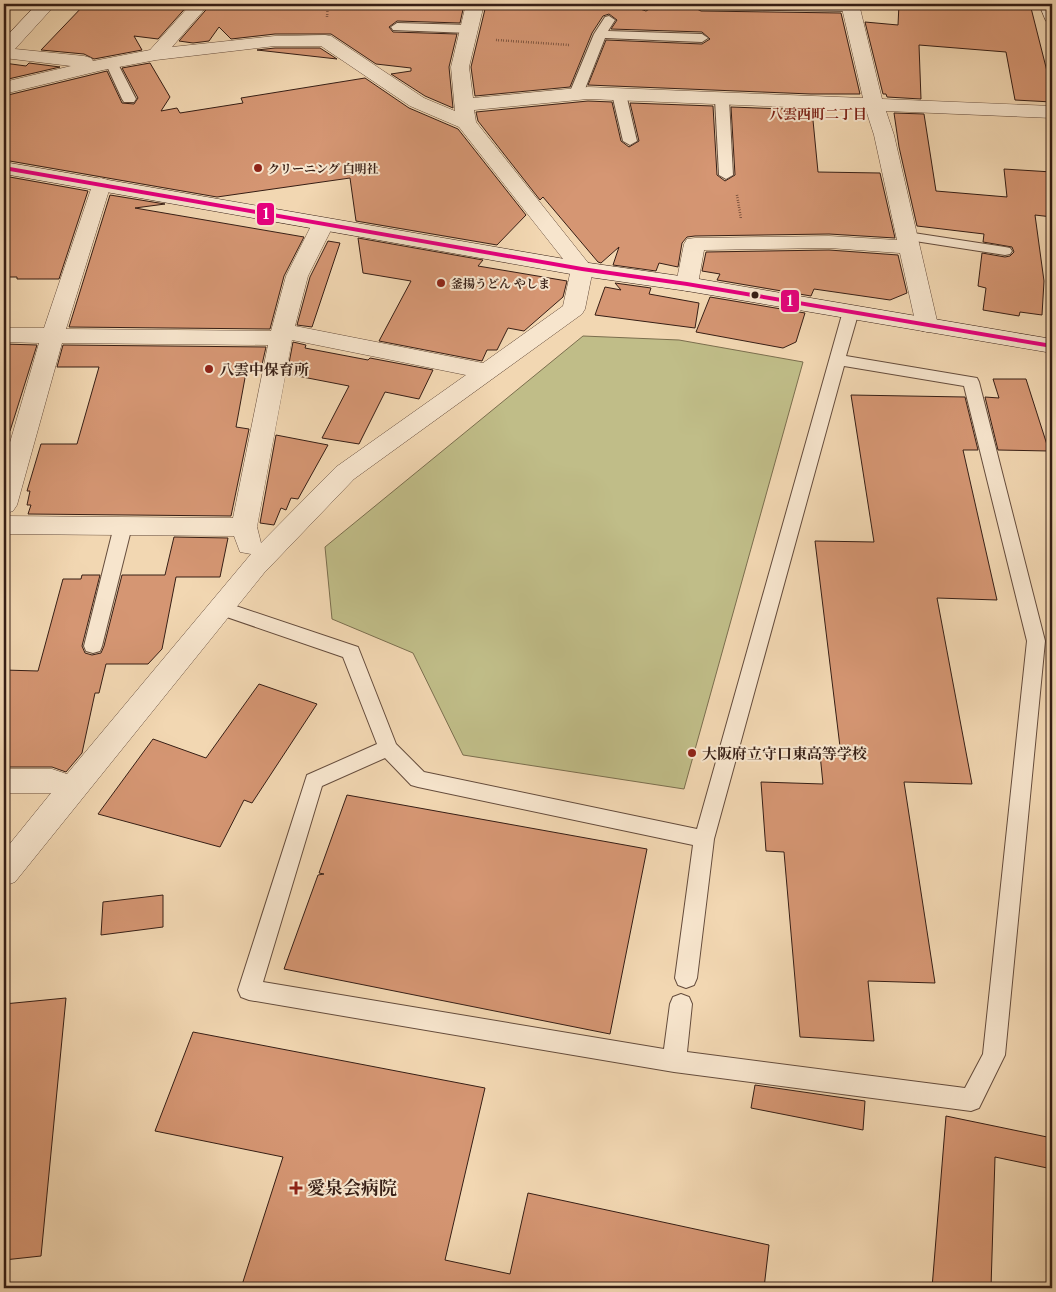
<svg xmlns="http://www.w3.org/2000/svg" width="1056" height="1292" font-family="'Libre Caslon Text','Noto Serif JP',serif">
  <rect width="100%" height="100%" fill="#f2d7b2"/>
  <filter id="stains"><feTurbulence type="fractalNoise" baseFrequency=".004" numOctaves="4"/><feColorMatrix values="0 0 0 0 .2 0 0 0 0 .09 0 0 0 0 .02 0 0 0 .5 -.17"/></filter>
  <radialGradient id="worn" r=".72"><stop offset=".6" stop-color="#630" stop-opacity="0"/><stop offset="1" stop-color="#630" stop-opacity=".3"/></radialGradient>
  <path fill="#c0bd88" stroke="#7b6e4e" d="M583,336L679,340L803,362L684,789L463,755L413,653L332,619L325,547Z"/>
  <g fill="#d59673" stroke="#361e15">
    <path d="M85,4H189L158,39L134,36L142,50L94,59L84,54L41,50Z"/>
    <path d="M211,4L464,5L460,23L397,21L389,27L393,32L457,34L449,67L453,108L425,96L391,74L411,71V68L376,64L331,34H275L231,39L219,27L209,41L193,43L179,41Z"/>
    <path d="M506,4H638L640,9L646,11L653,7L654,4H694L695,8L701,11L841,13L860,94H811L588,85L606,40L702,44L710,39L702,32L611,29L617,20L609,14L603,16L592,33L570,87L475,96L471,67L486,5H506Z"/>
    <path d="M899,4H1030L1052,91V102L1015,100L1006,52L919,45L921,99L887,97L886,94H883L865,22L898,25Z"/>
    <path d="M275,48H320L337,59L257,50Z"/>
    <path d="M4,63L26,66L29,63L60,67L4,80Z"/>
    <path d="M150,63L170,97L161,111L177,108L180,113L243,103L241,98L365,78L409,108L458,129L526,215L497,245L356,221L350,178L217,197L4,160V96L107,71L122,103L134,104L138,98L122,68Z"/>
    <path d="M588,101L612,102L621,141L629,147L639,141L630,103L713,106L717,175L725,181L735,175L731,107L812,110L818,172L880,173L895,238L829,234L695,236L687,237L682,243L678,267L659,263L656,271L613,265L619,247L601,263L598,262L543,197L540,200L478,121L476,112Z"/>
    <path d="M894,113L924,114L936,191L1007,197L1004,169L1052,172V217L1035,215L1044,281L1042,315L1020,312L1019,316L983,310L986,288L978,286L982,253L1005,257L1010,256L1014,252L1012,247L983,242L984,234L917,226L899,147Z"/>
    <path d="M4,176L88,191L59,279H17V277H4Z"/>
    <path d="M110,195L165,204L135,208L304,237L284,276L270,329L69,327Z"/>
    <path d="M358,238L483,260L478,266L567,281L563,297L524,331L508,328L497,350H487L482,361L379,341L411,281L363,273Z"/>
    <path d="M328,241L340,243L312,327L297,325L310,277Z"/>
    <path d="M829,250L898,255L907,293L890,300L814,289L811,296L717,280L720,274L702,271L706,252Z"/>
    <path d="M615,283L651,288L649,294L699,303L695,328L595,315L605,287L621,290Z"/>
    <path d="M710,297L805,313L796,342L783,348L696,332Z"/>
    <path d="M293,342L306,345L305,348L368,360L370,358L433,370L419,399L385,392L359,444L322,438L349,386L287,374Z"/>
    <path d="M4,344L37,345L10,431L4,430Z"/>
    <path d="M63,345L266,347L261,369L247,367L236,427L249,429L231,516L28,514L31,505H27L30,491H27L41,444H77L99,367H57Z"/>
    <path d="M993,379H1026L1049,451L998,450L985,397L999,398Z"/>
    <path d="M851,395L965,397L978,450H963L997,600L937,598L972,784L904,782L935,983L868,981L874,1041L800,1037L784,852L766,851L761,782L823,784L820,754L841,755L815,541L874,542Z"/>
    <path d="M276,435L328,445L298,499L291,498L286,510L281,508L274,525L260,523Z"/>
    <path d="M174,537L228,538L220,577H176L162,649L148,664H106L99,693H95L82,753L66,772L52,767H4V670L38,671L63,579H81L82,575H100L82,646L85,653L92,655L101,653L104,646L122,575H165Z"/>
    <path d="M259,684L317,704L252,803L244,800L220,847L98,814L153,739L206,758Z"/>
    <path d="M347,795L647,849L610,1034L284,969L318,875L324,874L319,873Z"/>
    <path d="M163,895V927L101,935L103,902Z"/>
    <path d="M66,998L41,1256L4,1260V1004Z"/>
    <path d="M193,1032L485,1088L445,1260L510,1274L528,1193L769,1245L764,1288H241L283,1157L155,1131Z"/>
    <path d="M755,1085L865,1101L863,1130L751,1108Z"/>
    <path d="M946,1116L1052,1138V1169L995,1157L991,1288H932Z"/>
  </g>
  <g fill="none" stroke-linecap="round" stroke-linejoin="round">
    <defs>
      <g id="service">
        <path d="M640,4H652V5L646,9L642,8Z"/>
        <path d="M696,4H853L857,7L851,11L701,9L697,8Z"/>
        <path d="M609,16L615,20L608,31L702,34L708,38L702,42L605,38L583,94L581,97H571L569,94L594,34L605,17Z"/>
        <path d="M397,23L469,25L475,29L469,33L393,30L391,27Z"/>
        <path d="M111,58L117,62L136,99L134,102H124L122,99L105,62Z"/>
        <path d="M619,90L626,94L637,141L630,145L623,141L612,94Z"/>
        <path d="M722,95L729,99L733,175L726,179L719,175L715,99Z"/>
        <path d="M907,232L1005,247L1010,248L1012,251L1010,254L1005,255L902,239L900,236L902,233Z"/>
        <path d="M851,306L856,308L859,311L846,356L971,377L977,378L979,382L1045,641L1005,1055L979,1108L971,1111L674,1072L249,1000L241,997L238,990L307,775L377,744L343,657L215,613L212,608L215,603L221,601L358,647L396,744L424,772L697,829L843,311L846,308ZM844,366L964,386L1027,641L983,1054L965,1088L687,1052L692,1004L689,997L681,994L673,997L670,1004L664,1049L263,982L322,786L385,758L411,785L418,787L693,845L675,978L678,985L686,988L694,985L697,978L714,839Z"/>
        <path d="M123,520L129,522L132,526L102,646L100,651L93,653L86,651L84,646L114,526L117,522Z"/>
      </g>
      <g id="minor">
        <path d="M37,4H56L15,49L84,56L91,58L93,61L150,50L191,4H209L172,47L275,36L325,35L331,36L424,98L455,111L451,67L466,4H484L469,67L473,98L588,87L863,98L841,4H859L882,99L1052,106V118L886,111L894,135L938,325L935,330L927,332L919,330L916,325L900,253L829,248L704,250L698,284L695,289L687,291L679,289L676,284L684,244L687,239L695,238L829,236L897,240L874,135L866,110L588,99L474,110L476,122L593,269L585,309L582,314L354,479L264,573L15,882L4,886V851L51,793H4V769H52L67,774L251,554L240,552L234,536L4,534V516L233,518L268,345L62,343L17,505L13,511L4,514V463L39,343L4,342V328H44L94,180L101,178L108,180L111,184L66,329L271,331L286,276L312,224L316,220L323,218L330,220L334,224L308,276L295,326L483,363L563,306L571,269L459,127L410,106L321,46H275L156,60L103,70L4,94V82L71,66L4,58V39ZM292,340L466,375L336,467L261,543L257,527Z"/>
        <path d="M1039,4H1052V22L1046,21Z"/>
      </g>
      <path id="secondary" d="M4,162L582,262L687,277L1052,339V353L687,291L582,276L4,174Z"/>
    </defs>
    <use href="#service" stroke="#654c3c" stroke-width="2"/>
    <use href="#minor" stroke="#654c3c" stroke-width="1"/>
    <use href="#secondary" stroke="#361e15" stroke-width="1"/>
    <g stroke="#361e15" stroke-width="2.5" stroke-dasharray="0.5 2" stroke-linecap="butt">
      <path d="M327,17L328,4"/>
      <path d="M496,40L570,45"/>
      <path d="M737,195L741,219"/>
    </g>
    <use href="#service" fill="#f7e5cd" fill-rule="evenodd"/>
    <use href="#minor" fill="#f7e5cd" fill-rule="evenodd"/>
    <use href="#secondary" fill="#f7e5cd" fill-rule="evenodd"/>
    <defs>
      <path id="bus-1" d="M4,166L582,267L687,282L1052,344V348L687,286L582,271L4,170Z"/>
    </defs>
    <use href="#bus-1" stroke="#f7e5cd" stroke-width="3"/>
    <use href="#bus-1" fill="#e5007d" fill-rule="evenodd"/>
  </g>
  <g fill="#8f2418" stroke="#f7e5cd" stroke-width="2">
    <circle cx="258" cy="168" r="5"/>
    <circle cx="441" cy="283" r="5"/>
    <circle cx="209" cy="369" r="5"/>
    <circle cx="692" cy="753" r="5"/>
    <path d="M293.5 1180.5h5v5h5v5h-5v5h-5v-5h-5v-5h5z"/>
  </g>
  <circle fill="#361e15" stroke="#f7e5cd" stroke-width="2" cx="755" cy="295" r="4.5"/>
  <g text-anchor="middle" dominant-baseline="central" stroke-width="4" stroke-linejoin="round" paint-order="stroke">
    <g font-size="12" font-weight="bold" fill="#361e15" stroke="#f7e5cd" text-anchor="start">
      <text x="268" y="168">クリーニング 白明社</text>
      <text x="451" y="283">釜揚うどん やしま</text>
    </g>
    <g font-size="14" font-weight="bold" fill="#7a1f14" stroke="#f7e5cd">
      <text x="818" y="114">八雲西町二丁目</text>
    </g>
    <g font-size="15" font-weight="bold" fill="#361e15" stroke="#f7e5cd" text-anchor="start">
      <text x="219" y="369">八雲中保育所</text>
      <text x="702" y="753">大阪府立守口東高等学校</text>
    </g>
    <g font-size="18" font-weight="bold" fill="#361e15" stroke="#f7e5cd" text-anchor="start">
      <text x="307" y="1188">愛泉会病院</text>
    </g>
  </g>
  <g stroke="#f7e5cd" stroke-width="2">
    <rect x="256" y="202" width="19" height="24" rx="5" fill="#e5007d"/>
    <rect x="780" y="289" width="20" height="24" rx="5" fill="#e5007d"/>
  </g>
  <g font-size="14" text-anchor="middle" font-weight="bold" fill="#fff">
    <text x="266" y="219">1</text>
    <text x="790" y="306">1</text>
  </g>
  <rect width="1056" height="1292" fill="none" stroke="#f2d7b2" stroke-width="20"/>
  <rect x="5" y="5" width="1046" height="1282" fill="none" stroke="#361e15" stroke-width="2.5"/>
  <rect x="10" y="10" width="1036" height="1272" fill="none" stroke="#361e15"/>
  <rect width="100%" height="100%" filter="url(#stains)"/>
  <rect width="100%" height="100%" fill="url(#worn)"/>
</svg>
